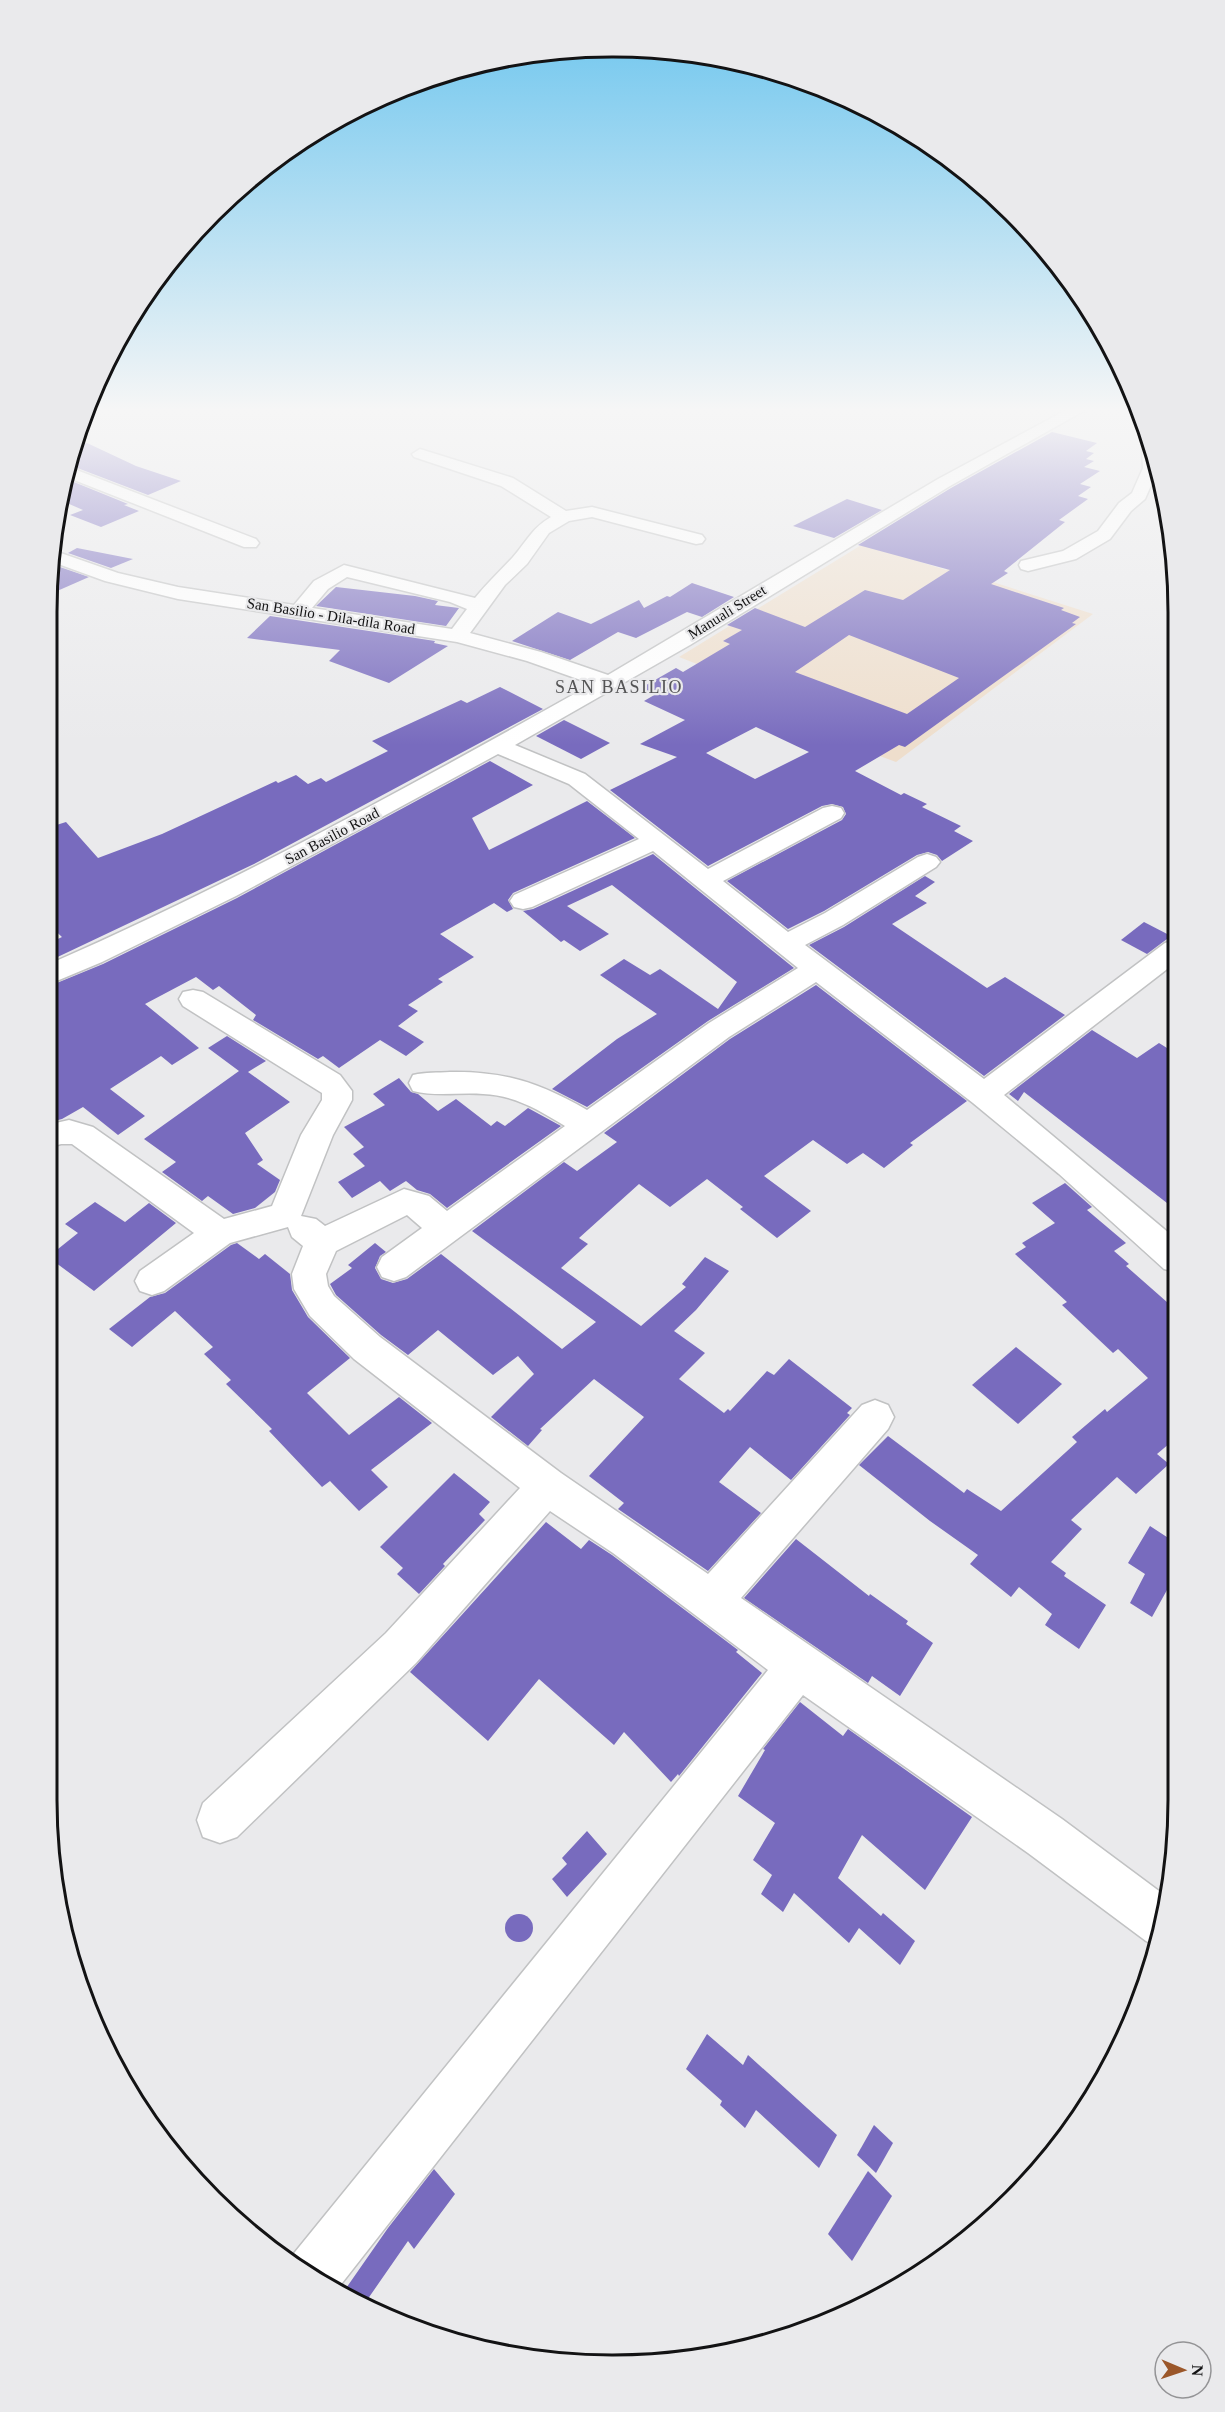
<svg xmlns="http://www.w3.org/2000/svg" width="1225" height="2412" font-family="Georgia,serif">
  <rect width="100%" height="100%" fill="#eaeaec"/>
  <path fill="#eedecc" d="M863,544L946,570L949,568L1093,614L896,762L812,731L831,716L679,657Z"/>
  <g fill="#786bbe" fill-rule="evenodd">
    <path d="M1052,432L1097,443L1086,451L1094,453L1086,459L1094,461L1084,467L1100,471L1080,484L1091,487L1078,496L1088,499L1059,520L1065,522L1004,571L1008,573L991,584L1064,608L1061,610L1080,617L1072,623L1076,624L905,747L899,745L855,771L901,795L904,793L927,804L922,807L961,826L954,831L973,841L942,861L937,855L928,852L917,855L824,911L788,929L727,881L842,820L846,814L843,807L832,804L822,806L708,866L610,790L677,757L640,744L685,720L644,701L656,694L641,688L676,668L683,672L730,644L723,641L742,630L727,625L755,608L805,627L865,590L903,600L950,570L858,545L951,488ZM849,635L959,678L907,714L795,672ZM756,727L809,752L755,779L706,753Z"/>
    <path d="M87,443L136,466L181,481L148,495L67,464L74,445Z"/>
    <path d="M64,478L128,504L124,505L139,511L101,527L70,515L83,510L60,500Z"/>
    <path d="M847,499L882,510L834,538L793,526Z"/>
    <path d="M77,548L133,559L111,568L68,553Z"/>
    <path d="M51,564L89,577L48,595V576Z"/>
    <path d="M692,583L734,597L702,617L687,612L636,638L618,632L570,660L512,641L558,612L591,624L639,600L644,608L667,596L670,597Z"/>
    <path d="M336,587L415,596L438,601L435,605L459,608L446,626L316,606Z"/>
    <path d="M270,616L435,641L434,643L448,646L389,683L329,661L340,650L247,638Z"/>
    <path d="M500,687L543,709L254,864L47,962V944L62,937L47,923V828L66,822L98,858L162,834L276,781L278,783L296,775L308,784L321,778L326,782L388,751L372,741L461,700L467,703Z"/>
    <path d="M564,720L610,743L581,759L536,736Z"/>
    <path d="M490,761L533,785L472,818L489,850L587,801L635,838L513,893L508,900L513,909L507,912L494,903L440,934L474,957L438,979L443,982L408,1005L418,1011L398,1026L424,1042L406,1056L380,1040L339,1068L323,1056L318,1059L253,1020L256,1015L219,986L213,990L196,977L145,1004L199,1048L172,1065L161,1056L110,1089L145,1116L118,1135L83,1107L62,1119L47,1123V987L103,964L237,898Z"/>
    <path d="M653,854L794,968L708,1021L587,1107L552,1089L617,1039L657,1014L600,975L624,959L650,975L660,969L718,1009L737,982L612,885L567,906L609,934L580,951L564,940L561,942L523,911L533,909Z"/>
    <path d="M925,876L935,882L915,896L927,903L892,924L987,988L1005,977L1065,1015L984,1076L809,945L844,927Z"/>
    <path d="M1144,922L1171,936L1147,954L1121,940Z"/>
    <path d="M816,985L967,1101L910,1143L913,1145L884,1168L863,1153L847,1164L813,1140L764,1176L811,1211L777,1238L740,1209L743,1207L707,1179L670,1207L639,1184L579,1238L588,1244L561,1268L641,1326L686,1287L682,1284L705,1257L729,1271L696,1310L674,1331L705,1353L679,1379L724,1413L728,1409L730,1411L767,1371L774,1375L789,1359L852,1408L847,1413L850,1415L791,1480L750,1447L719,1482L761,1513L708,1571L618,1509L624,1503L589,1476L644,1417L594,1379L540,1429L542,1430L528,1446L491,1417L534,1374L518,1356L493,1375L438,1330L408,1355L381,1335L336,1295L330,1284L352,1268L348,1265L375,1243L386,1252L380,1256L375,1268L381,1279L393,1283L407,1279L441,1254L562,1349L596,1322L472,1231L564,1162L577,1171L617,1142L604,1133L730,1039Z"/>
    <path d="M1092,1030L1137,1058L1159,1043L1175,1053L1176,1210L1024,1092L1018,1101L1009,1094Z"/>
    <path d="M227,1036L266,1061L248,1072L290,1102L245,1133L263,1160L257,1164L280,1180L275,1192L255,1208L233,1214L208,1196L202,1201L162,1172L176,1162L144,1139L239,1071L208,1048Z"/>
    <path d="M399,1078L411,1092L418,1094L438,1111L456,1099L491,1126L497,1121L505,1126L528,1108L561,1126L447,1208L430,1194L417,1190L406,1181L390,1191L380,1181L352,1198L338,1182L365,1166L353,1154L364,1147L344,1127L385,1105L373,1094Z"/>
    <path d="M1065,1183L1092,1207L1087,1210L1126,1243L1114,1251L1129,1264L1126,1266L1176,1310V1438L1157,1454L1169,1464L1136,1494L1117,1477L1071,1520L1082,1529L1051,1562L1066,1573L1064,1576L1106,1605L1079,1649L1045,1625L1052,1614L1019,1587L1011,1597L970,1564L978,1555L930,1521L859,1465L888,1436L964,1493L967,1489L1001,1511L1077,1442L1072,1437L1105,1409L1107,1412L1148,1378L1118,1349L1113,1353L1062,1305L1067,1302L1015,1254L1026,1247L1022,1243L1055,1223L1032,1203Z"/>
    <path d="M95,1202L125,1222L149,1203L176,1223L94,1291L48,1257L78,1233L65,1224Z"/>
    <path d="M237,1243L259,1259L265,1254L290,1274L292,1290L308,1317L350,1358L307,1393L349,1435L399,1397L432,1423L371,1470L388,1487L359,1511L330,1481L322,1487L269,1431L272,1429L226,1384L231,1380L204,1354L213,1347L175,1311L132,1347L109,1329L150,1297L165,1293L231,1245Z"/>
    <path d="M1016,1347L1062,1384L1018,1424L972,1385Z"/>
    <path d="M454,1473L490,1502L479,1514L485,1520L443,1564L445,1566L419,1594L397,1574L403,1568L380,1547Z"/>
    <path d="M546,1522L581,1549L589,1540L612,1555L738,1650L736,1652L762,1673L679,1776L678,1774L671,1782L624,1732L614,1745L539,1679L488,1741L410,1672Z"/>
    <path d="M1150,1526L1176,1543L1177,1572L1152,1617L1130,1603L1145,1574L1128,1563Z"/>
    <path d="M796,1539L869,1596L870,1594L908,1621L906,1624L933,1643L900,1696L872,1676L868,1683L744,1598Z"/>
    <path d="M800,1702L843,1736L848,1729L972,1817L925,1890L862,1835L838,1878L881,1916L883,1913L915,1941L900,1965L859,1928L849,1943L794,1893L783,1912L761,1894L772,1875L753,1860L775,1823L738,1796L765,1750L763,1749Z"/>
    <path d="M587,1831L607,1854L567,1897L552,1879L567,1864L562,1858Z"/>
    <circle cx="519" cy="1928" r="14"/>
    <path d="M707,2034L743,2065L748,2055L837,2135L819,2168L756,2110L745,2128L720,2105L722,2101L686,2069Z"/>
    <path d="M874,2125L893,2143L876,2173L857,2155Z"/>
    <path d="M434,2169L455,2194L414,2249L408,2241L365,2303L342,2294L388,2228Z"/>
    <path d="M868,2171L892,2196L852,2261L828,2234Z"/>
  </g>
  <g fill="none" stroke-linecap="round" stroke-linejoin="round">
    <defs>
      <g id="minor">
        <path d="M1070,408H1089L950,486L690,645L515,745L585,774L708,869L823,808L832,806L841,808L844,813L841,818L723,881L788,932L825,913L918,857L927,854L936,857L940,862L936,867L843,925L805,945L984,1079L1165,943L1175,940V963L1004,1095L1176,1239V1272L1164,1269L1059,1174L973,1103L816,982L729,1037L406,1277L394,1281L382,1277L377,1267L382,1257L422,1228L407,1215L336,1251L326,1274L328,1286L334,1296L380,1337L561,1473L708,1574L862,1405L875,1400L888,1405L894,1417L888,1429L741,1598L1062,1819L1167,1897L1159,1947L1146,1941L1028,1853L803,1695L335,2292L329,2289L289,2261L291,2257L768,1670L613,1553L550,1511L416,1663L237,1837L220,1843L203,1837L197,1820L203,1803L386,1633L520,1488L354,1359L310,1316L294,1289L292,1274L303,1246L292,1237L288,1227L230,1243L164,1291L152,1295L140,1291L135,1281L140,1271L194,1233L72,1144H61L47,1148V1125L69,1120L93,1127L224,1219L272,1206L301,1135L322,1100V1093L183,1006L179,999L183,992L193,990L203,992L340,1075L352,1091V1100L333,1135L301,1216L316,1219L325,1226L404,1189L429,1196L447,1211L565,1126C539,1110 514,1095 483,1094C460,1092 436,1097 413,1091L409,1083L413,1075C426,1072 437,1073 450,1072C505,1071 540,1083 587,1110L709,1023L798,968L653,851L532,907L523,909L514,907L510,901L514,895L639,839L569,784L498,754L236,896L102,962L47,985V965C235,883 414,784 592,684L527,661L457,642L178,599L105,581L50,561L52,550L118,573L178,587L294,605L314,581L344,565L475,598C487,583 500,571 513,557C526,542 533,527 551,517L501,486L414,457L412,454L420,449L513,478L566,511L592,507L702,535L705,539L702,543L696,544L592,517L569,521L549,533L527,564L505,585L470,633L541,652L608,675L938,479ZM347,577L450,602L467,609L452,629L312,608L328,589Z"/>
        <path d="M1149,445L1156,474L1145,499L1131,511L1110,539L1076,559L1028,571L1021,569L1019,565L1021,561L1063,551L1098,531L1119,503L1132,493L1143,468L1142,450Z"/>
        <path d="M66,466L256,539L259,543L256,547H244L64,476Z"/>
      </g>
    </defs>
    <use href="#minor" stroke="#c1c2c3" stroke-width="3"/>
    <use href="#minor" fill="#fff" fill-rule="evenodd"/>
  </g>
  <linearGradient id="sky" x2="0" y2="1"><stop stop-color="#69c4ee"/><stop offset="0.55" stop-color="#f6f6f6"/><stop offset="1" stop-color="#f6f6f6" stop-opacity="0"/></linearGradient>
  <rect width="1225" height="745" fill="url(#sky)"/>
  <g text-anchor="middle" dominant-baseline="central" stroke-width="4.5" stroke-linejoin="round" paint-order="stroke">
    <g font-size="15" fill="#131314" stroke="#eaeaec">
      <text transform="translate(727 612) rotate(-32)">Manuali Street</text>
      <text transform="translate(331 616) rotate(9)">San Basilio - Dila-dila Road</text>
      <text transform="translate(332 836) rotate(-28)">San Basilio Road</text>
    </g>
    <g font-size="18" letter-spacing="1.5" fill="#545455" stroke="#eaeaec">
      <text x="619" y="687">SAN BASILIO</text>
    </g>
  </g>
  <path d="M0 0H1225V2412H0ZM612 57H613A555 555 0 0 1 1168 612V1800A555 555 0 0 1 613 2355H612A555 555 0 0 1 57 1800V612A555 555 0 0 1 612 57Z" fill="#eaeaec" fill-rule="evenodd"/>
  <path fill="none" stroke="#131314" stroke-width="3" d="M612 57H613A555 555 0 0 1 1168 612V1800A555 555 0 0 1 613 2355H612A555 555 0 0 1 57 1800V612A555 555 0 0 1 612 57Z"/>
  <g transform="translate(1183 2370) rotate(92)"><circle r="28" fill="#eaeaec" stroke="#949496" stroke-width="1.5"/>
  <path d="M0-4.5L10 22L0 15L-10 22Z" fill="#9b572a"/>
  <text y="-9" font-size="16" font-weight="bold" text-anchor="middle" fill="#131314">N</text>
  </g>
</svg>
